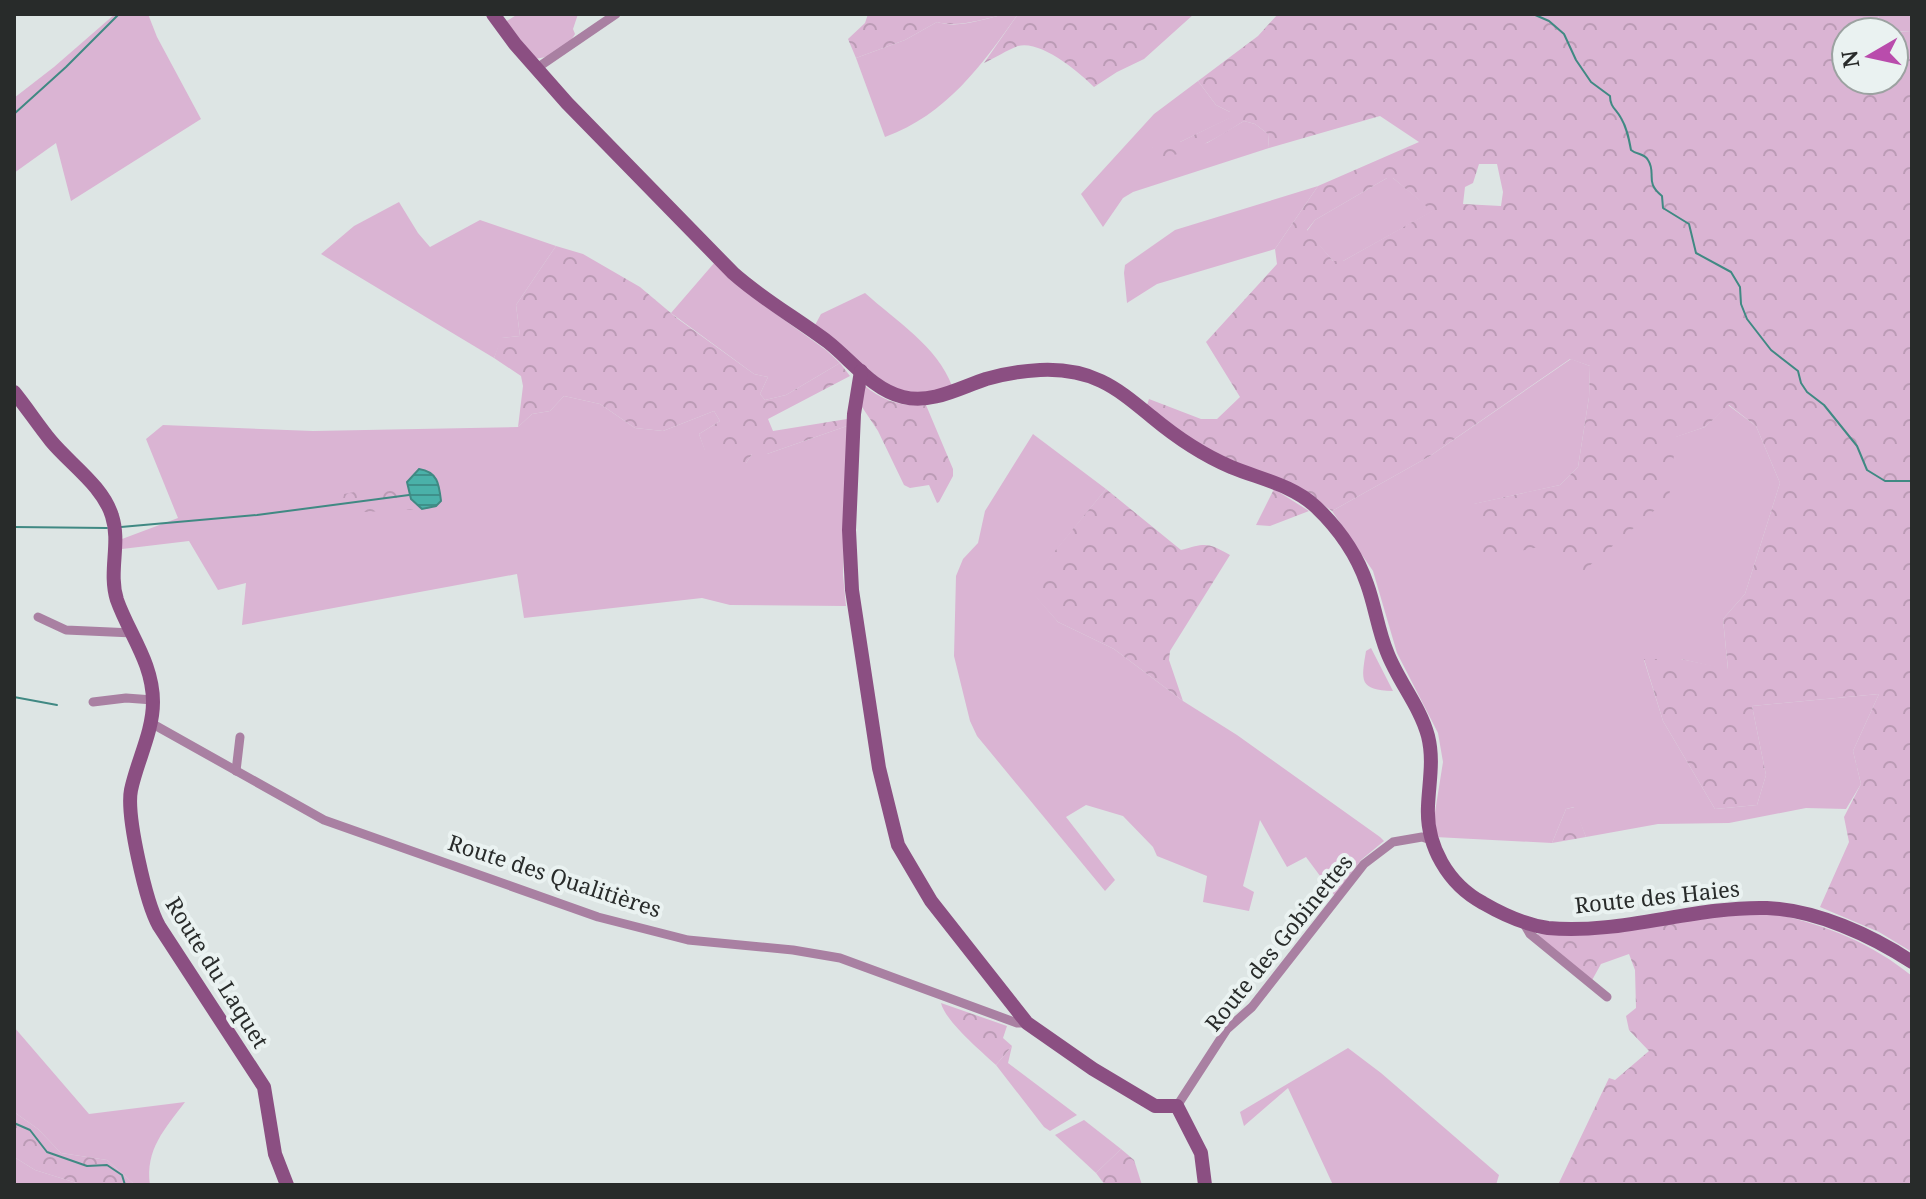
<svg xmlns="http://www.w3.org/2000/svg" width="1926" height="1199" font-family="'Noto Serif',serif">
  <defs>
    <pattern id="forest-crowns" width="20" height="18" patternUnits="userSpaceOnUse" patternTransform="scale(2)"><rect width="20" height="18" fill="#dab4d3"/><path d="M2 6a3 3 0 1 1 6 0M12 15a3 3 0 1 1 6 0" fill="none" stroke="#bb9bb5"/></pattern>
    <pattern id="water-rules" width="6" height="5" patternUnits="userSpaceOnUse" patternTransform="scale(2)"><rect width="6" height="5" fill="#4ab1a9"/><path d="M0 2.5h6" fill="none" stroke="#3e908a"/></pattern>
  </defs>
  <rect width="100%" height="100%" fill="#dde5e4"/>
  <g fill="#dab4d3">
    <path d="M115,14H148L157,37L201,119L71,201L56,143L14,173V98L54,67Z"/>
    <path d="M518,14H578L573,29L575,34C568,47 547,61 532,58L505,22Z"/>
    <path d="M1006,14H1018C982,65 946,115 885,137L856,58L905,40L937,22C959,29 983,19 1006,14Z"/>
    <path d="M1879,14H1912V31L1877,32Z"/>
    <path d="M1198,81L1216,105L1230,112V118L1180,142L1152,148L1207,143L1244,121L1255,124L1268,134L1269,148L1133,192L1123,198L1103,227L1081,194L1154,114Z"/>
    <path d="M1387,178H1393L1433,211L1343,261H1333L1307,231L1315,220Z"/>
    <path d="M1318,186L1275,249L1157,284L1127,303L1124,273L1125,265L1175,230Z"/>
    <path d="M399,202L418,233L430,247L480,220L556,246L516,305L520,336L502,338L494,358L321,254L354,226Z"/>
    <path d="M715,262L762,304L826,350L840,363L786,395L765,400L760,394L768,377L754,374L671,313Z"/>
    <path d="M865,293C895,320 938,347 952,386L922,395L892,388L814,327L821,314Z"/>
    <path d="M1571,359L1590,366L1589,397L1578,467L1560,485L1474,504L1668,498L1675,437L1705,427L1728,405L1756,426L1780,483L1745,594L1723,619L1728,670L1681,659L1644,660L1663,721L1715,809L1757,805L1766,775L1752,706L1879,694L1853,751L1861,784L1846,809L1806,808L1729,823L1658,824L1586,837L1574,807L1566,809L1552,843L1435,837V812L1443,762L1438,733L1397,653L1373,571L1332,511L1430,456Z"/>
    <path d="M564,396L600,404L635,428L663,431L714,411L720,421L699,434L705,450L731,451L737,463H746L752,454H767L847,426L843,575L846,606L730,605L702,598L524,618L517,574L242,625L246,583L218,590L189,541L122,549V539L178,518L146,439L163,425L313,431L518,427L532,414L550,411Z"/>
    <path d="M1033,434L1106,489L1027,586L1058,622L1114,649L1183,701L1237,735L1380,837L1384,841L1361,860L1335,896L1306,857L1287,867L1260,820L1243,886L1254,892L1249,911L1203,902L1207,876L1157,856L1153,847L1123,816L1086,805L1066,817L1115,880L1105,891L977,736L970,721L954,656L956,576L963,559L978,543L985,511Z"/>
    <path d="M1371,648L1393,691C1359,690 1361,681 1366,651Z"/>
    <path d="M14,1027L89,1114L185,1102C165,1129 145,1149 150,1185H135L107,1160L61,1153L38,1129L14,1112Z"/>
    <path d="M1012,1046L1008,1063L1077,1115L1050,1131L1044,1127L996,1065Z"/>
    <path d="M1348,1048L1381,1073L1499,1175L1496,1185H1333L1288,1088L1244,1126L1240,1112Z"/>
    <path d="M1084,1120L1121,1149L1096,1173L1055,1135Z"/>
    <path d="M14,1157L35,1170L83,1185H14Z"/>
  </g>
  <g fill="url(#forest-crowns)" fill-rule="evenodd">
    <path d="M868,14H1006C983,19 959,28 937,22L905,40L856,58L848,39L865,23Z"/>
    <path d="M1018,14H1194L1144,59L1117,72L1094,87C1079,72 1041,40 1018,46C1007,50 995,58 984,63Z"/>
    <path d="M1278,14H1879L1877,32H1846V80H1894V32L1912,31V952L1879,932L1820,907L1849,842L1844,817L1861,784L1853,751L1879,694L1752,706L1766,775L1757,805L1715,809L1663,721L1644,659H1681L1728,669L1723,619L1745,594L1780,483L1756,426L1729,405L1705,427L1676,437L1669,498L1575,578L1562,566L1561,542L1485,559L1473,504L1560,485L1578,467L1589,397L1590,366L1570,359L1430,456L1332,511L1299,487L1210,452L1153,412L1147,405L1149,399L1201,419H1217L1240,397L1206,342L1277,264L1275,249L1318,186L1419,142L1380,116L1269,148L1268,134L1255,124L1244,121C1215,139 1188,157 1154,157L1152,148L1165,138L1180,142L1229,118L1230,112L1216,105L1198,81L1258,36ZM1479,164H1497L1503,192L1501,206L1463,204L1465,187L1473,183ZM1387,178H1393L1432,211L1343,261H1333L1307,230L1315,220Z"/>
    <path d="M556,246L583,254L640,287L678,319L754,374L768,377L760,394L765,400L786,395L840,363L850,376L768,419L773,431L847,419V426L767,454H752L746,463H736L730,451H705L699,434L720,421L714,411L663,431L635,428L600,404L564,396L550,411L532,414L518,427L523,386L521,376L494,358L501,338L520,336L516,305Z"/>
    <path d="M864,385C882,401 902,407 926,405L953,469V476L939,502L937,503L929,485L910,488L904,485L878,431L860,404Z"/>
    <path d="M407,482L411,499L422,509L346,513L342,503L344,494Z"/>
    <path d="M1106,489L1181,550C1206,543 1207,542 1230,555L1170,651L1169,660L1183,701L1114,649L1058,622L1026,586Z"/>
    <path d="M1274,489L1309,511L1270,526L1256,525Z"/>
    <path d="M1575,807L1586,837L1552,843L1566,809Z"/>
    <path d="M1770,913C1821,923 1871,942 1912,976V1185H1558L1609,1078L1615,1080L1649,1051L1629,1030L1626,1016L1636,1008L1635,970L1629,954L1601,964L1591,982L1538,939V934C1616,931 1692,915 1770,913Z"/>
    <path d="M941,1003L1007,1026L1003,1038L1012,1046L996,1065C982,1052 945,1021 941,1003Z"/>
    <path d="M14,1112L38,1129L61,1153L107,1160L135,1185H83L35,1170L14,1157Z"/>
    <path d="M1121,1149L1134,1160L1142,1185H1105L1096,1173Z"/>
  </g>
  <path fill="url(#water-rules)" stroke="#408983" stroke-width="2" d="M419,469C438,472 439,484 441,501L436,506L422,509L411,499L407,482Z"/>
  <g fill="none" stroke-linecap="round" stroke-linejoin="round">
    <g stroke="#408983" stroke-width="2">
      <path d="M1533,14L1549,21L1564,34L1576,60L1591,82L1610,96C1610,107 1616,109 1621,118C1627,128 1629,139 1631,150C1637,155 1644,153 1648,160C1657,174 1644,182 1662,196L1663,208L1689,224L1696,253L1731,272L1740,287L1741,304L1747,319L1771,350L1798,371L1801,383L1807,392L1824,405L1857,446L1867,470L1885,481H1912"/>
      <path d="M14,114L66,67L119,14"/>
      <path d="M14,527L107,528"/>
      <path d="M121,527L257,515L409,495"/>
      <path d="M14,697L57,705"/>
      <path d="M14,1123L30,1130L47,1152L87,1166L107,1165L122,1175L125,1185"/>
    </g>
    <g stroke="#a980a2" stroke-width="9">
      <path d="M537,68L616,14"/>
      <path d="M38,617L66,630L133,633"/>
      <path d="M93,702L126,698L153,700"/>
      <path d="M151,723L324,820L598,917L688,940L793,950L840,958L1017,1023H1027"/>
      <path d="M236,771L240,737"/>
      <path d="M1523,922L1530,934L1607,997"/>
      <path d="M1177,1106L1227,1029L1252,1007L1364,864L1393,842L1422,837L1431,840"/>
    </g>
    <g stroke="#8b4f82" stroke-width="14">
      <path d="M493,14L515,44L567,103L733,273C762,299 796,318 828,342C851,360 873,390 903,397C932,404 959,388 986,379C1003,374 1021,371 1040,370C1061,369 1082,372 1101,381C1120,390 1136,404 1152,417C1176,437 1203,455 1231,467C1260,479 1293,485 1316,507C1338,528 1357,555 1367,584C1375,606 1378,630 1387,652C1398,681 1420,706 1428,736C1434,760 1429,782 1428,806C1426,846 1448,884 1483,903C1502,914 1527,925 1548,928C1620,935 1694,906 1767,908C1816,910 1871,935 1912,962"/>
      <path d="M861,371L854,414L849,530L852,590L879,768L898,845L931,901L1027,1023L1093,1069L1155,1106H1177L1201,1153L1205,1185"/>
      <path d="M14,392C27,408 38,425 51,441C70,464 103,486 112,516C121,543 108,572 117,600C129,634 153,663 153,702C153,732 137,761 131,790C126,815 146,903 159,926L264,1087L275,1154L287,1185"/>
    </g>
  </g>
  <g text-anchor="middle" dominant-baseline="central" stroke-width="8" stroke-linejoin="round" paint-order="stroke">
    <g font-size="22" fill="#282b2a" stroke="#eaf2f1">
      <text transform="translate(555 875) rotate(18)">Route des Qualitières</text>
      <text transform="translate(1657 896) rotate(-6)">Route des Haies</text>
      <text transform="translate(1278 942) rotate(-51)">Route des Gobinettes</text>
      <text transform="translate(218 972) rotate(58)">Route du Laquet</text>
    </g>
  </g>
  <rect width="1926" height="1199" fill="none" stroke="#282b2a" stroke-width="32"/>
  <g transform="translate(1870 56) rotate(261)"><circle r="38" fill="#eaf2f1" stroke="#9ca2a1" stroke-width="2"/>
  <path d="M0-6L14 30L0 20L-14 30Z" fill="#b94cac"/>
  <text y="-12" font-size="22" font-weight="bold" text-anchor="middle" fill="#282b2a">N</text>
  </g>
</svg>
